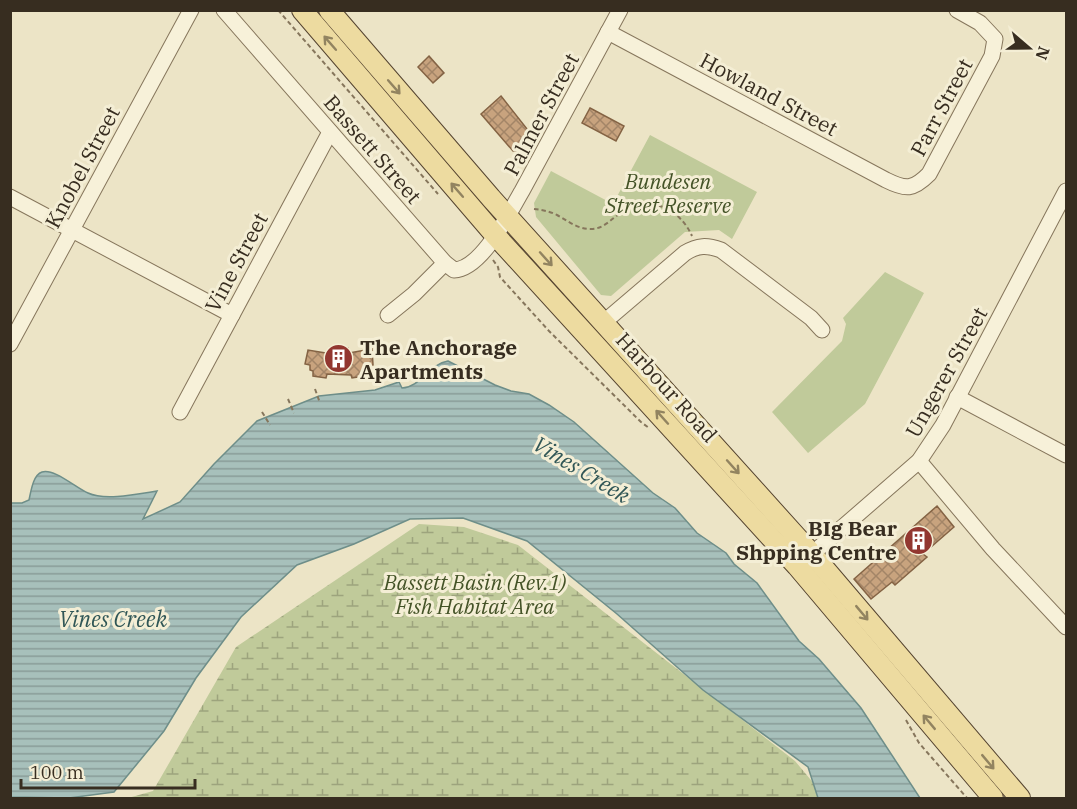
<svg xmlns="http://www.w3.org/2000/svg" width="1077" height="809" font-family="'IBM Plex Serif',serif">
  <defs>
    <pattern id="wetland-marsh" width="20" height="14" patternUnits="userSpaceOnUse" patternTransform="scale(1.5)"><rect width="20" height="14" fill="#c0ca9a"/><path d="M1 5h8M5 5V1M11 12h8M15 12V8" fill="none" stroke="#9da47d"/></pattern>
    <pattern id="water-rules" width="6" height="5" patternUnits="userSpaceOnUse" patternTransform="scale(1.5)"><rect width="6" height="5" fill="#a7c0bb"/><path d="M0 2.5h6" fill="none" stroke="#899c98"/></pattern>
    <pattern id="building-cross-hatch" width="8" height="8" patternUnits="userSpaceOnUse" patternTransform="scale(1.5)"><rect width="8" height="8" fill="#c8a37e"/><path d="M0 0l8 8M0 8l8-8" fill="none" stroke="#a38567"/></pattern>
  </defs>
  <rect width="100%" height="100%" fill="#ece4c6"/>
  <g fill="#c0ca9a">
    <path d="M650,135L757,192L732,239L719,230L685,232L611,296L601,295L536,217L534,203L551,171L613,204Z"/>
    <path d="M885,272L924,293L865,404L808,453L772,412L842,341L846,324L843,318Z"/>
  </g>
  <path fill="url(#wetland-marsh)" d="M419,524L464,527L518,545L795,761L826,798H128L153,791L236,647Z"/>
  <path fill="url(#water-rules)" stroke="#6e8e89" stroke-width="1.5" d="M448,361L495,385L511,391L529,394L549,405L574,422L653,493L675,508L697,533L726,553L734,564L757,583L799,641L819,659L861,708L920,798H818L808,767L703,690L617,614L527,541L463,518L410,519L354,544L297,565L241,617L196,678L164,731L114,792L69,798L11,797V503H22L29,500C31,491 33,475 42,472C54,468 76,488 88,493C105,501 138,494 157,491L143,519L180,502L214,464L257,421L319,396L375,390L399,382L402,388C421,387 429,364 448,361Z"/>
  <g fill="url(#building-cross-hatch)" stroke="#846344" stroke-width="1.5">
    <path d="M429,56L444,73L433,83L418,67Z"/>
    <path d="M501,96L531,134L522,151H513L481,114Z"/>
    <path d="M590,108L624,126L616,141L582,123Z"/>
    <path d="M348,348L349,353L372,349L373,365L368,366V371H364V376L352,378L351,375L327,374L326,378L313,376V371L310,370V365L305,364L308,350L332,354V349Z"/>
    <path d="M937,506L954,527L923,554L927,557L895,585L892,582L871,599L854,579Z"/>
  </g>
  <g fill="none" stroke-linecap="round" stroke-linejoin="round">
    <defs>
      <g id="minor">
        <path d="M224,10L445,263L454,270C482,269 509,213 522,191L620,10"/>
        <path d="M608,32L886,180C906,190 913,190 929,174L992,56L995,39L980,23L957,10"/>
        <path d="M10,197L232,315"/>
        <path d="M388,315L414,294L445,263"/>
        <path d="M603,323L685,253C698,245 707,245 721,250L811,318L822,330"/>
        <path d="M10,344L191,10"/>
        <path d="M957,397L1066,455"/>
        <path d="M180,412L330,132"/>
        <path d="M919,461L993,549L1066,627"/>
        <path d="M805,560L919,461L943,425L1066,191"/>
      </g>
      <g id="major">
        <path d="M302,10L495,235L797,566L993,798"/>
        <path d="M329,10L491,198L812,554L1020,798"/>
      </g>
    </defs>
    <use href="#minor" stroke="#86765c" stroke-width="17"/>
    <use href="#major" stroke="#554430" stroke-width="22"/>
    <g stroke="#86765c" stroke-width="2" stroke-dasharray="4.5 3" stroke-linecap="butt">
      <path d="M278,10L438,194"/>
      <path d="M534,209C542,210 549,211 557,215C568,221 577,229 591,229C606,229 614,215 627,209C653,195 681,211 692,236"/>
      <path d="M493,260L498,267L500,277L549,331L641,422L649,428"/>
      <path d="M315,389L320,403"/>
      <path d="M288,399L294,413"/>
      <path d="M262,412L270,425"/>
      <path d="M906,720L919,743L967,798"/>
    </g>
    <use href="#minor" stroke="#f7f1d9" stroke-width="15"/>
    <use href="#major" stroke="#eddba0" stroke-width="20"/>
  </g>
  <defs><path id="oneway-shaft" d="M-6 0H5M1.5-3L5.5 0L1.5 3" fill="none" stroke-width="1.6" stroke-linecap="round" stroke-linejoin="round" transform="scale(1.5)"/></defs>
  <g stroke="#928460">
    <use href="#oneway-shaft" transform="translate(330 43) rotate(-131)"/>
    <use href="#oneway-shaft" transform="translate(394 87) rotate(49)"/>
    <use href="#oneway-shaft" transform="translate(457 190) rotate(-131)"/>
    <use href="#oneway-shaft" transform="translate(546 259) rotate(48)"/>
    <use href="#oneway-shaft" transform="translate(662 417) rotate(-132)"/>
    <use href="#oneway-shaft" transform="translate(733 467) rotate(48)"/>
    <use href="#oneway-shaft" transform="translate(862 613) rotate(50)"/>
    <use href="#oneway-shaft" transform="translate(929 722) rotate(-130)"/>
    <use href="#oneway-shaft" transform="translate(988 762) rotate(50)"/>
  </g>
  <defs>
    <symbol id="building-disc" viewBox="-11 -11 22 22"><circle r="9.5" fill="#923730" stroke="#f4eed5"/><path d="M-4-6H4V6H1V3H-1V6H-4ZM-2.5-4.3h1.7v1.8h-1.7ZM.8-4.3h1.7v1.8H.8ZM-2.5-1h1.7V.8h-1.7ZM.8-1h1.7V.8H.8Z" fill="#fff"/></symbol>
  </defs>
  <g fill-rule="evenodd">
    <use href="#building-disc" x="322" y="342" width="33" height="33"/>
    <use href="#building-disc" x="902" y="524" width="33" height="33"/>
  </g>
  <g text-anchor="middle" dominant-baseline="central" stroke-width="6" stroke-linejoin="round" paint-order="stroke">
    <g font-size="21" fill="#372d20" stroke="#f4eed5">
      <text transform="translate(769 94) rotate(28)">Howland Street</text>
      <text transform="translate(941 107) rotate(-62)">Parr Street</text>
      <text transform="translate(541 114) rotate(-62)">Palmer Street</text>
      <text transform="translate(373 149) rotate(49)">Bassett Street</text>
      <text transform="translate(82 167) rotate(-62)">Knobel Street</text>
      <text transform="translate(236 262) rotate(-62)">Vine Street</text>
      <text transform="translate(946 372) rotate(-61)">Ungerer Street</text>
      <text transform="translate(667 387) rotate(48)">Harbour Road</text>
    </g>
    <g font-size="21" font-style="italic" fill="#445327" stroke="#f4eed5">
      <text x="668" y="181">Bundesen<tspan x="668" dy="24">Street Reserve</tspan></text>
      <text x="475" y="582">Bassett Basin (Rev.1)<tspan x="475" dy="24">Fish Habitat Area</tspan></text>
    </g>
    <g font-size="21" font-weight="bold" fill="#372d20" stroke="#f4eed5" text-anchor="start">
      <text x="360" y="347">The Anchorage<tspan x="360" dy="24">Apartments</tspan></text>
      <text x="897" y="528" text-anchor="end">BIg Bear<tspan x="897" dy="24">Shpping Centre</tspan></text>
    </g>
    <g font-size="22" font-style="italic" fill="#305656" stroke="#f4eed5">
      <text transform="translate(582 469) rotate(31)">Vines Creek</text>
      <text x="113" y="618">Vines Creek</text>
    </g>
  </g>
  <rect width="1077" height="809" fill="none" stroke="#372d20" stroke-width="24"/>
  <g transform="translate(1029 48) rotate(110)" stroke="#f4eed5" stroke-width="4.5" paint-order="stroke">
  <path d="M0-4.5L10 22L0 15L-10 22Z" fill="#372d20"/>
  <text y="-9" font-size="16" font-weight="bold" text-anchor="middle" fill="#372d20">N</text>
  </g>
  <path d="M21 779v9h174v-9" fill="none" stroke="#372d20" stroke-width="3"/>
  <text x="30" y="779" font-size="18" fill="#372d20" stroke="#f4eed5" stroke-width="4.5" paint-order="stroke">100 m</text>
</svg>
